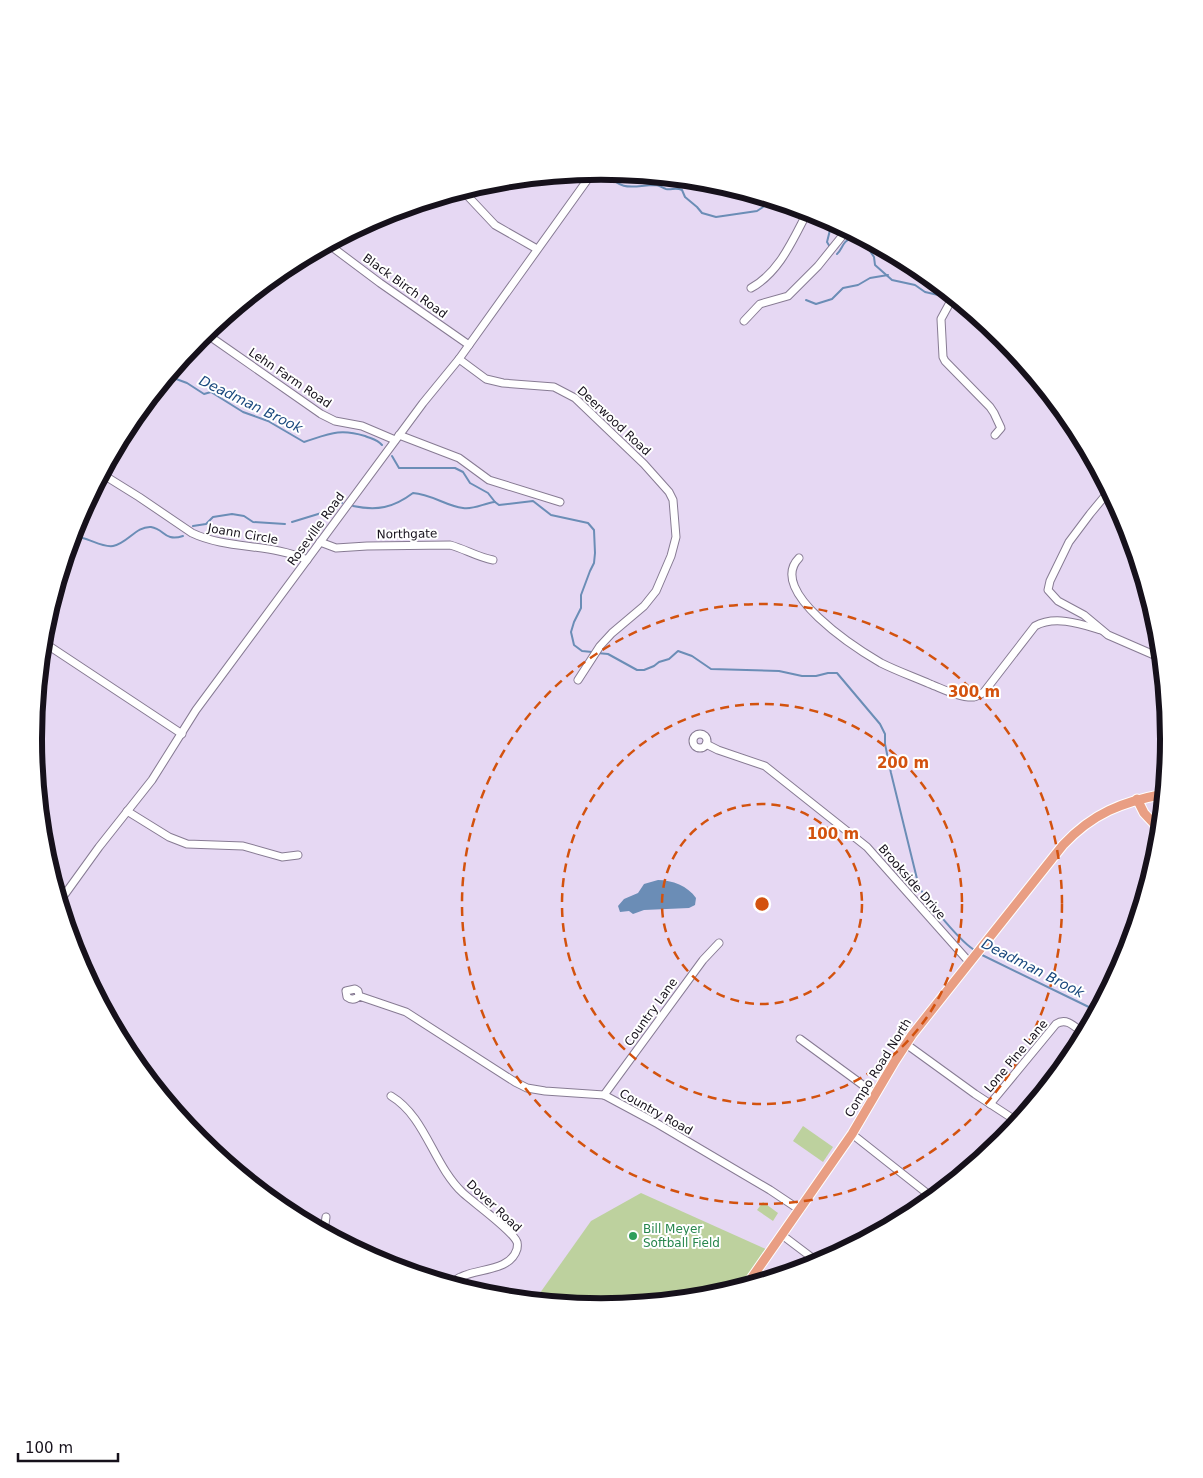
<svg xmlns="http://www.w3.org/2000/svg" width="1203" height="1478" font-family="'DejaVu Sans',sans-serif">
  <rect width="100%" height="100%" fill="#e6d8f3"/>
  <g fill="#bdd19e">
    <path d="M803,1126L833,1147L823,1162L793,1141Z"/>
    <path d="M641,1193L768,1250L741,1287L712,1296L601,1307L535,1300L591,1221Z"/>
    <path d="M763,1202L778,1213L773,1221L757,1210Z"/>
  </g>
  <path fill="#6b8db6" d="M658,880C672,880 688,886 696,898L695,905L689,908L644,910L633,914L629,911L620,912L618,906L624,899L638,893L644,884Z"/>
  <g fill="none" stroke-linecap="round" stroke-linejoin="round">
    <g stroke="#6b8db6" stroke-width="2">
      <path d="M604,173C625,192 630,186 655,185C660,185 662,188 666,189C672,190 676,187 682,190L685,197L697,207L702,213L716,217L757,211L769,203L777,202"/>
      <path d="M551,176L559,183H565L575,174"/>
      <path d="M778,202L792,206"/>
      <path d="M823,216V217"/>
      <path d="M828,219L830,230L827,242L830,247"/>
      <path d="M837,254C843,249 842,241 852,238L864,244L868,248L874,257L875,265L892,280L915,285L925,292L947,297"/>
      <path d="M806,300L816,304L832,299L843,288L858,285L870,278L888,275"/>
      <path d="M955,302H959"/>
      <path d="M991,328L993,332L1002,340L1004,339"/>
      <path d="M168,376L187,383L204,394L211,392L243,412L268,421L304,442C329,434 339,428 365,436C372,439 377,439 382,445"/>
      <path d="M392,456L399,468H455L463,472L470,483L488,493L495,502L499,505L533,501L551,515L588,523L594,530L595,553L594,563L590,571L581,595V608L574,622L571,632L574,645L582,651L592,652"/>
      <path d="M353,506C377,511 393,508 413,493C431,494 446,506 463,508C474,510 484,503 495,502"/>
      <path d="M292,522L328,511L338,503H342"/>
      <path d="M193,526L206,524L213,517L232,514L244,516L253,522L285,524"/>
      <path d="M72,538C85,534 99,548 113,546C127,544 136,526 151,527C165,529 164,542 183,536"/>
      <path d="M597,653L608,654L637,670H644L654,666L659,662L669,659L678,651L692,656L711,669L779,671L802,676H816L828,673H837L880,724L885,734V744L891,773L919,887C928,902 961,943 976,951"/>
      <path d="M980,954L1097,1011"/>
    </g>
    <defs>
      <g id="minor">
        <path d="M463,191L495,225L537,249"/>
        <path d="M328,244L380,283L469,345"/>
        <path d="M751,288C780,272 793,239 808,211"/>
        <path d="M953,297L941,319L943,357L945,361L990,407L994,413L1001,428L995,435"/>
        <path d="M744,321L760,304L788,296L818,266L847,230"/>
        <path d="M205,333L321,414L335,421L362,426L395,440"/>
        <path d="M459,359L486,379L503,383L554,387L575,398L644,464L669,492L673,500L676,537L671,556L656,591L644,606L612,633L600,646L578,680"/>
        <path d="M399,435L459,458L489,480L560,502"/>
        <path d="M102,474L139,497L192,533C228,550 271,543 307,560"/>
        <path d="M1109,491L1090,514L1069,542L1050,581L1048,590L1058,601L1084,615L1108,635L1161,658"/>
        <path d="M320,542L336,548L367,546L450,545C465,549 477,557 493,560"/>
        <path d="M799,558C766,591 857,649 881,663C897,671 914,677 930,684C943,689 960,698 974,697C978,696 981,694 984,692L1035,626C1055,615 1081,624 1101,630"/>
        <path d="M43,642L182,734"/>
        <circle cx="700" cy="741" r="7"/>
        <path d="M706,744L718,750L765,766L867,847L970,963"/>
        <path d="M127,811L169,837L187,844L243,846L282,857L298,855"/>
        <path d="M60,901L99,847L152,780L196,710L423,403L459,359L593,172"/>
        <path d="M359,996L358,991L355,989L346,991L347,997C351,1000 355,1000 359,996L406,1012L515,1082L527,1088L545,1091L604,1095L658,1124L770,1190L800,1210"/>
        <path d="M800,1039L875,1094"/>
        <path d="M906,1044L975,1094L1018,1122"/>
        <path d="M604,1095L703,960L719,943"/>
        <path d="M391,1096C426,1117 433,1165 463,1193C474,1203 512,1230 517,1242C518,1243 517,1248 517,1249C510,1272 477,1268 461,1277C457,1278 454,1282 452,1284"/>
        <path d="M990,1104L1056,1024C1067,1017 1075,1027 1084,1034"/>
        <path d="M852,1134L933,1198"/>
        <path d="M324,1231L326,1217"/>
        <path d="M782,1235L819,1263"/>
      </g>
      <g id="major">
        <path d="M1137,799L1144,813L1160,830"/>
        <path d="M746,1286L852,1134L895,1061L912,1035L1063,845C1093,813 1122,802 1164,794"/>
      </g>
    </defs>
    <use href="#minor" stroke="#877b93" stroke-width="9"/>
    <use href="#major" stroke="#fff" stroke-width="11"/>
    <use href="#minor" stroke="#fff" stroke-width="7"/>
    <use href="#major" stroke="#e99e83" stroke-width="9"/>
  </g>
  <g fill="none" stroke="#d3520e" stroke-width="2.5" stroke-dasharray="9 6">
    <circle cx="762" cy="904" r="100"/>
    <circle cx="762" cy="904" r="200"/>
    <circle cx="762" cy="904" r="300"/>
  </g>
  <circle fill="#2e9e5b" stroke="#fff" stroke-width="2" cx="633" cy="1236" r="5"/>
  <g text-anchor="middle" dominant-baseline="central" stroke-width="4" stroke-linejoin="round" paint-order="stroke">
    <g font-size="12" fill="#16111b" stroke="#fff">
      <text transform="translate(405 286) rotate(36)">Black Birch Road</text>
      <text transform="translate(290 378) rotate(34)">Lehn Farm Road</text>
      <text transform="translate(614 421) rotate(43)">Deerwood Road</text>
      <text transform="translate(316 529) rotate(-54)">Roseville Road</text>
      <text transform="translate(243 534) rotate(10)">Joann Circle</text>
      <text transform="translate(407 534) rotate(-1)">Northgate</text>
      <text transform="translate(912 882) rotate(49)">Brookside Drive</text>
      <text transform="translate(651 1012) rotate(-54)">Country Lane</text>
      <text transform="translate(1016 1056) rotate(-50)">Lone Pine Lane</text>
      <text transform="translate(878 1068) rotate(-58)">Compo Road North</text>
      <text transform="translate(656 1112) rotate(29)">Country Road</text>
      <text transform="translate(494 1206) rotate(43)">Dover Road</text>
    </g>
    <g font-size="12" fill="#27864d" stroke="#fff" text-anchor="start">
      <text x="643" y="1229">Bill Meyer<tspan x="643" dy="14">Softball Field</tspan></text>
    </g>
    <g font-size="14" font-style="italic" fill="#1a497e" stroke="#fff">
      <text transform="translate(251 404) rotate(26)">Deadman Brook</text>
      <text transform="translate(1033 968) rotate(27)">Deadman Brook</text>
    </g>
  </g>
  <path d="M0 0H1203V1478H0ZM42 739a559 559 0 1 1 1118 0a559 559 0 1 1-1118 0Z" fill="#fff" fill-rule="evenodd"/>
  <path fill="none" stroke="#16111b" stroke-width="6" d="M42 739a559 559 0 1 1 1118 0a559 559 0 1 1-1118 0Z"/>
  <circle cx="762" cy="904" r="8" fill="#d3520e" stroke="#fff" stroke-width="2.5"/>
  <g font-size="15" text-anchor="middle" font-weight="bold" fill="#d3520e" stroke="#fff" stroke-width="4" stroke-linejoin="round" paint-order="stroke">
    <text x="974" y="697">300 m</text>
    <text x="903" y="768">200 m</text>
    <text x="833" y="839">100 m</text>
  </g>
  <path d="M18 1453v8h100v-8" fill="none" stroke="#16111b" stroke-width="2.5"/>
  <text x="25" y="1453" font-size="15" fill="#16111b" stroke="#ffffff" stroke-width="4" paint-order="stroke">100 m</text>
</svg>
